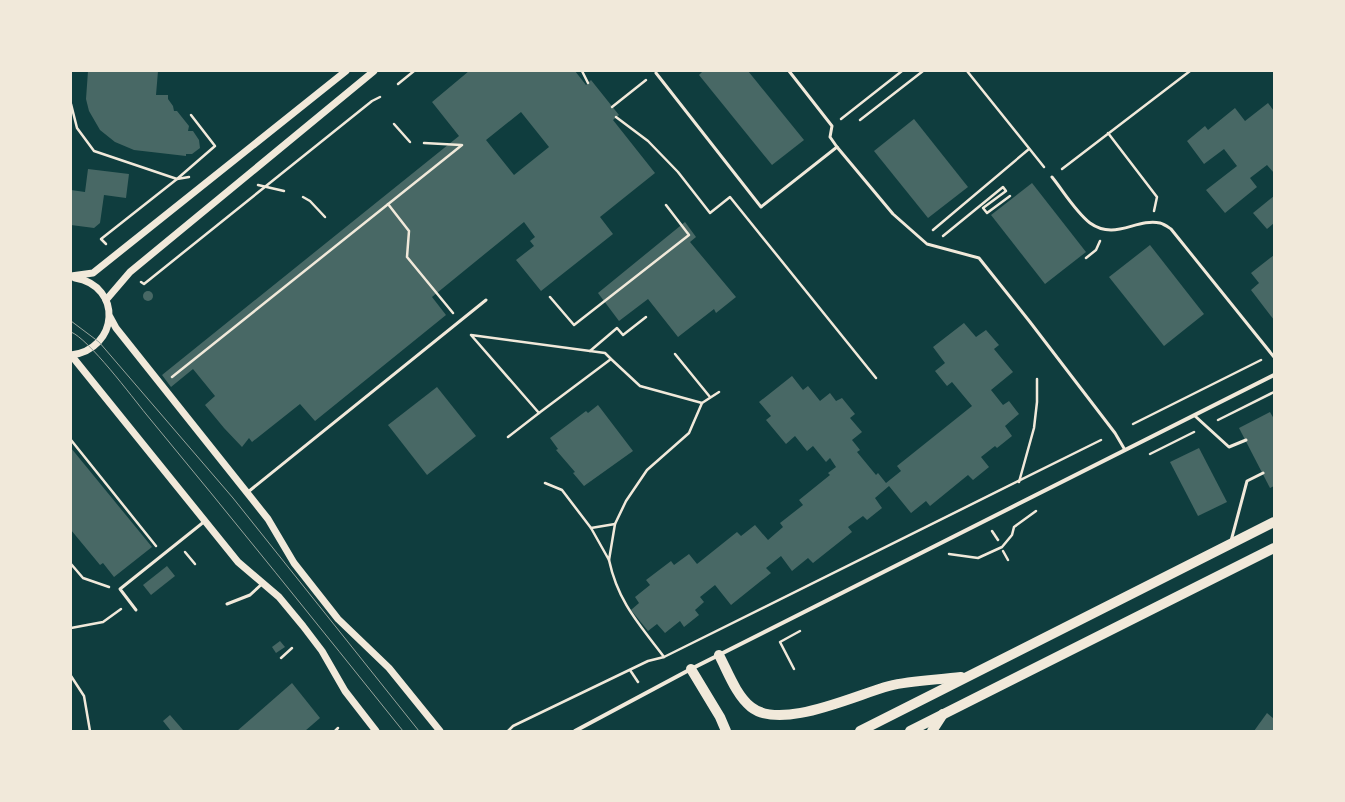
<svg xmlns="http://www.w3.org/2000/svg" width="1345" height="802" font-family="'Asap Condensed',sans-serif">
  <rect width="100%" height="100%" fill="#0f3d3e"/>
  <g fill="#486865" fill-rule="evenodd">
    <path d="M88,71H158L156,95H168V99L173,106L174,111H177L189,126L188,131H193L199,140L200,148L192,154H186V156L134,150L115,142L100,130L89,111L86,99Z"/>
    <path d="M469,71H575L586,85L591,80L619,115L613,120L655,173L600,217L613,234L541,291L516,260L534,246L530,241L535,237L524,222L432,297L446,315L315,421L300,404L252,442L249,438L242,447L224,428L205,405L215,396L193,369L171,387L162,375L459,136L432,102ZM521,112L549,147L514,175L486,140Z"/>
    <path d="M703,71H748L804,140L772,165L699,75Z"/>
    <path d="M1268,103L1274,111V173L1267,165L1250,178L1257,187L1225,213L1206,190L1237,166L1224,149L1204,164L1187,141L1205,126L1208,130L1235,108L1245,121Z"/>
    <path d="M914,119L968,187L928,218L874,151Z"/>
    <path d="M88,169L129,174L126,198L104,195L100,223L94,228L71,225V190L85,192Z"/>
    <path d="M1032,183L1086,252L1045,284L991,215Z"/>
    <path d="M1274,196V223L1267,229L1253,213Z"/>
    <path d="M685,222L696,237L690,242L736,297L716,313L714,309L678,337L648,299L619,321L598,293Z"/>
    <path d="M1150,245L1204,314L1164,346L1109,277Z"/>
    <path d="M1274,255V320L1251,290L1259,283L1251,273Z"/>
    <circle cx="148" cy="296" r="5"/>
    <path d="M964,323L976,337L986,330L999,345L994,349L1013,372L991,390L1003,405L1009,401L1019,414L1005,426L1012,436L997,448L995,446L981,457L989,467L973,480L968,475L930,506L926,501L911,513L889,486L875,498L882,508L867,520L863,516L848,527L852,532L813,563L808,558L792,571L781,556L766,568L771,573L731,605L715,585L700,597L704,602L695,610L699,615L684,627L680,621L665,633L657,624L648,631L631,610L639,603L635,597L650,585L646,580L671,561L674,565L689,554L697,564L737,532L741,536L755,525L768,540L783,527L780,523L803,505L799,500L830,475L828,473L836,467L830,458L826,462L813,446L807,451L795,436L786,444L766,420L771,416L759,402L792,376L803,390L808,386L820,401L830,393L836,401L842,398L855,414L850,418L862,432L852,440L860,450L857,452L876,475L878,473L886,483L901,471L897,466L972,406L952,382L947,386L935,371L945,363L933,347Z"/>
    <path d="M437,387L476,436L427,475L388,425Z"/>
    <path d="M598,405L633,451L584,486L573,473L575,472L556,450L558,449L550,438L586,411L588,413Z"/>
    <path d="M1270,412L1274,419V486L1270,488L1239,428Z"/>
    <path d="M71,448L152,547L114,577L103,563L100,565L71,530Z"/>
    <path d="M1199,448L1227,502L1198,516L1170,462Z"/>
    <path d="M167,566L175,576L151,595L143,585Z"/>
    <path d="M280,641L285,647L276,653L272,647Z"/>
    <path d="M292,683L320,718L305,731H237Z"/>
    <path d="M1267,713L1274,719V731H1254Z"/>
    <path d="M170,715L183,730L181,731H171L163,721Z"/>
  </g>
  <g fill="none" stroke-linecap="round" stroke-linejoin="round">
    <g stroke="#f1e9da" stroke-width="2.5">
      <path d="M582,71L588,83"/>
      <path d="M967,71L1044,167"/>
      <path d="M398,84L414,71"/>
      <path d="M71,104L77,128L94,151L177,179L189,177"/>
      <path d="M612,107L646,80"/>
      <path d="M616,117L648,141L678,172L710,213L730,197L876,378"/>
      <path d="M841,119L902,71"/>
      <path d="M860,120L923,71"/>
      <path d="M394,124L410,142"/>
      <path d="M1108,133L1157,197L1154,211"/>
      <path d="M424,143L461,145"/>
      <path d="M1062,169L1190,71"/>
      <path d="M258,185L284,191"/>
      <path d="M303,197L310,201L325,217"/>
      <path d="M388,204L409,231L407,257L453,313"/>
      <path d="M933,230L1029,149"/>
      <path d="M943,236L1003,187L1006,191L983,208L987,213L1010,196"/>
      <path d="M106,244L101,239L177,179L215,146L191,115"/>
      <path d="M1086,258L1096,250L1100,241"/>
      <path d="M141,282L144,284L372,101L380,97"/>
      <path d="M550,297L574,325L689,235L666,205"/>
      <path d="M590,351L617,328L623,335L646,317"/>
      <path d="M675,354L710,397"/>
      <path d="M611,359L605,353L471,335L539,413L611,359L640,386L702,403"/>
      <path d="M172,377L462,145"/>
      <path d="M1218,420L1274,392"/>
      <path d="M1133,424L1261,360"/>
      <path d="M508,437L539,413"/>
      <path d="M71,440L156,546"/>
      <path d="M1150,454L1194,432"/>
      <path d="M1019,482L1034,428L1037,402V379"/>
      <path d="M545,483L562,490L591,528L609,560L615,524L626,501L647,470L689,433L702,403L719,392"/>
      <path d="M591,528L615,524"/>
      <path d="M992,531L998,540"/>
      <path d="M1003,551L1008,560"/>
      <path d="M185,552L195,564"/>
      <path d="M949,554L978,558L1002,547L1012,535L1014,527L1036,511"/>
      <path d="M609,560C618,602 639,624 664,657"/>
      <path d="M71,564L83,578L109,587"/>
      <path d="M71,628L103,622L121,609"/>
      <path d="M281,658L292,648"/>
      <path d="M794,669L780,642L800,631"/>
      <path d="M630,670L638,682"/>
      <path d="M71,676L84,696L90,731"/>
      <path d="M335,731L338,728"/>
      <path d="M508,731L513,726L648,661L664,657L1101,440"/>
    </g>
    <g stroke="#f1e9da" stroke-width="3">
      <path d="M789,71L832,126L830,137L837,147L893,214L927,244L979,258L1030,322L1115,433L1125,450"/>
      <path d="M656,73L761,207L837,147"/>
      <path d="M1052,177C1064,192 1075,211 1090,223C1115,241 1136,218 1160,223C1164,224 1168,227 1171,229L1274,357"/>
      <path d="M1195,416L1229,447L1246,440"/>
      <path d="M248,492L486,300"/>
      <path d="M1231,541L1247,481L1263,473"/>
      <path d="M227,604L250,595L263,583"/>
      <path d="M136,610L120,589L205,521"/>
    </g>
    <path stroke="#f1e9da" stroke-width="4" d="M575,731L691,669L1274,375"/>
    <g stroke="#f1e9da" stroke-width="7">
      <path d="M71,276L93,273L346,71"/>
      <path d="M106,300L130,272L374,71"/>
      <path d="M110,317L116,328L268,519L294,563L338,619L389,668L440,731"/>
      <path d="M71,355L238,562L279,597L303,626L322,651L345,691L376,731"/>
      <path d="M71,355C119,349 123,286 75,278"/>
    </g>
    <g stroke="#f1e9da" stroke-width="10">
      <path d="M719,655C728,672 736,695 751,707C781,731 855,695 889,686C912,680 938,680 961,677"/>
      <path d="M691,669L720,717L726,731"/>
      <path d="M860,731L1274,522"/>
      <path d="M910,731L1274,548"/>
      <path d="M932,731L943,714"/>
    </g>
    <g stroke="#97a49c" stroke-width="1">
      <path d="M71,321L99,342L233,498L419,731"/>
      <path d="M71,332C88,338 133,398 146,414C233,519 318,625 403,731"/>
    </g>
  </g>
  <rect width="1345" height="802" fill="none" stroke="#f1e9da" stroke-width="144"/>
</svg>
